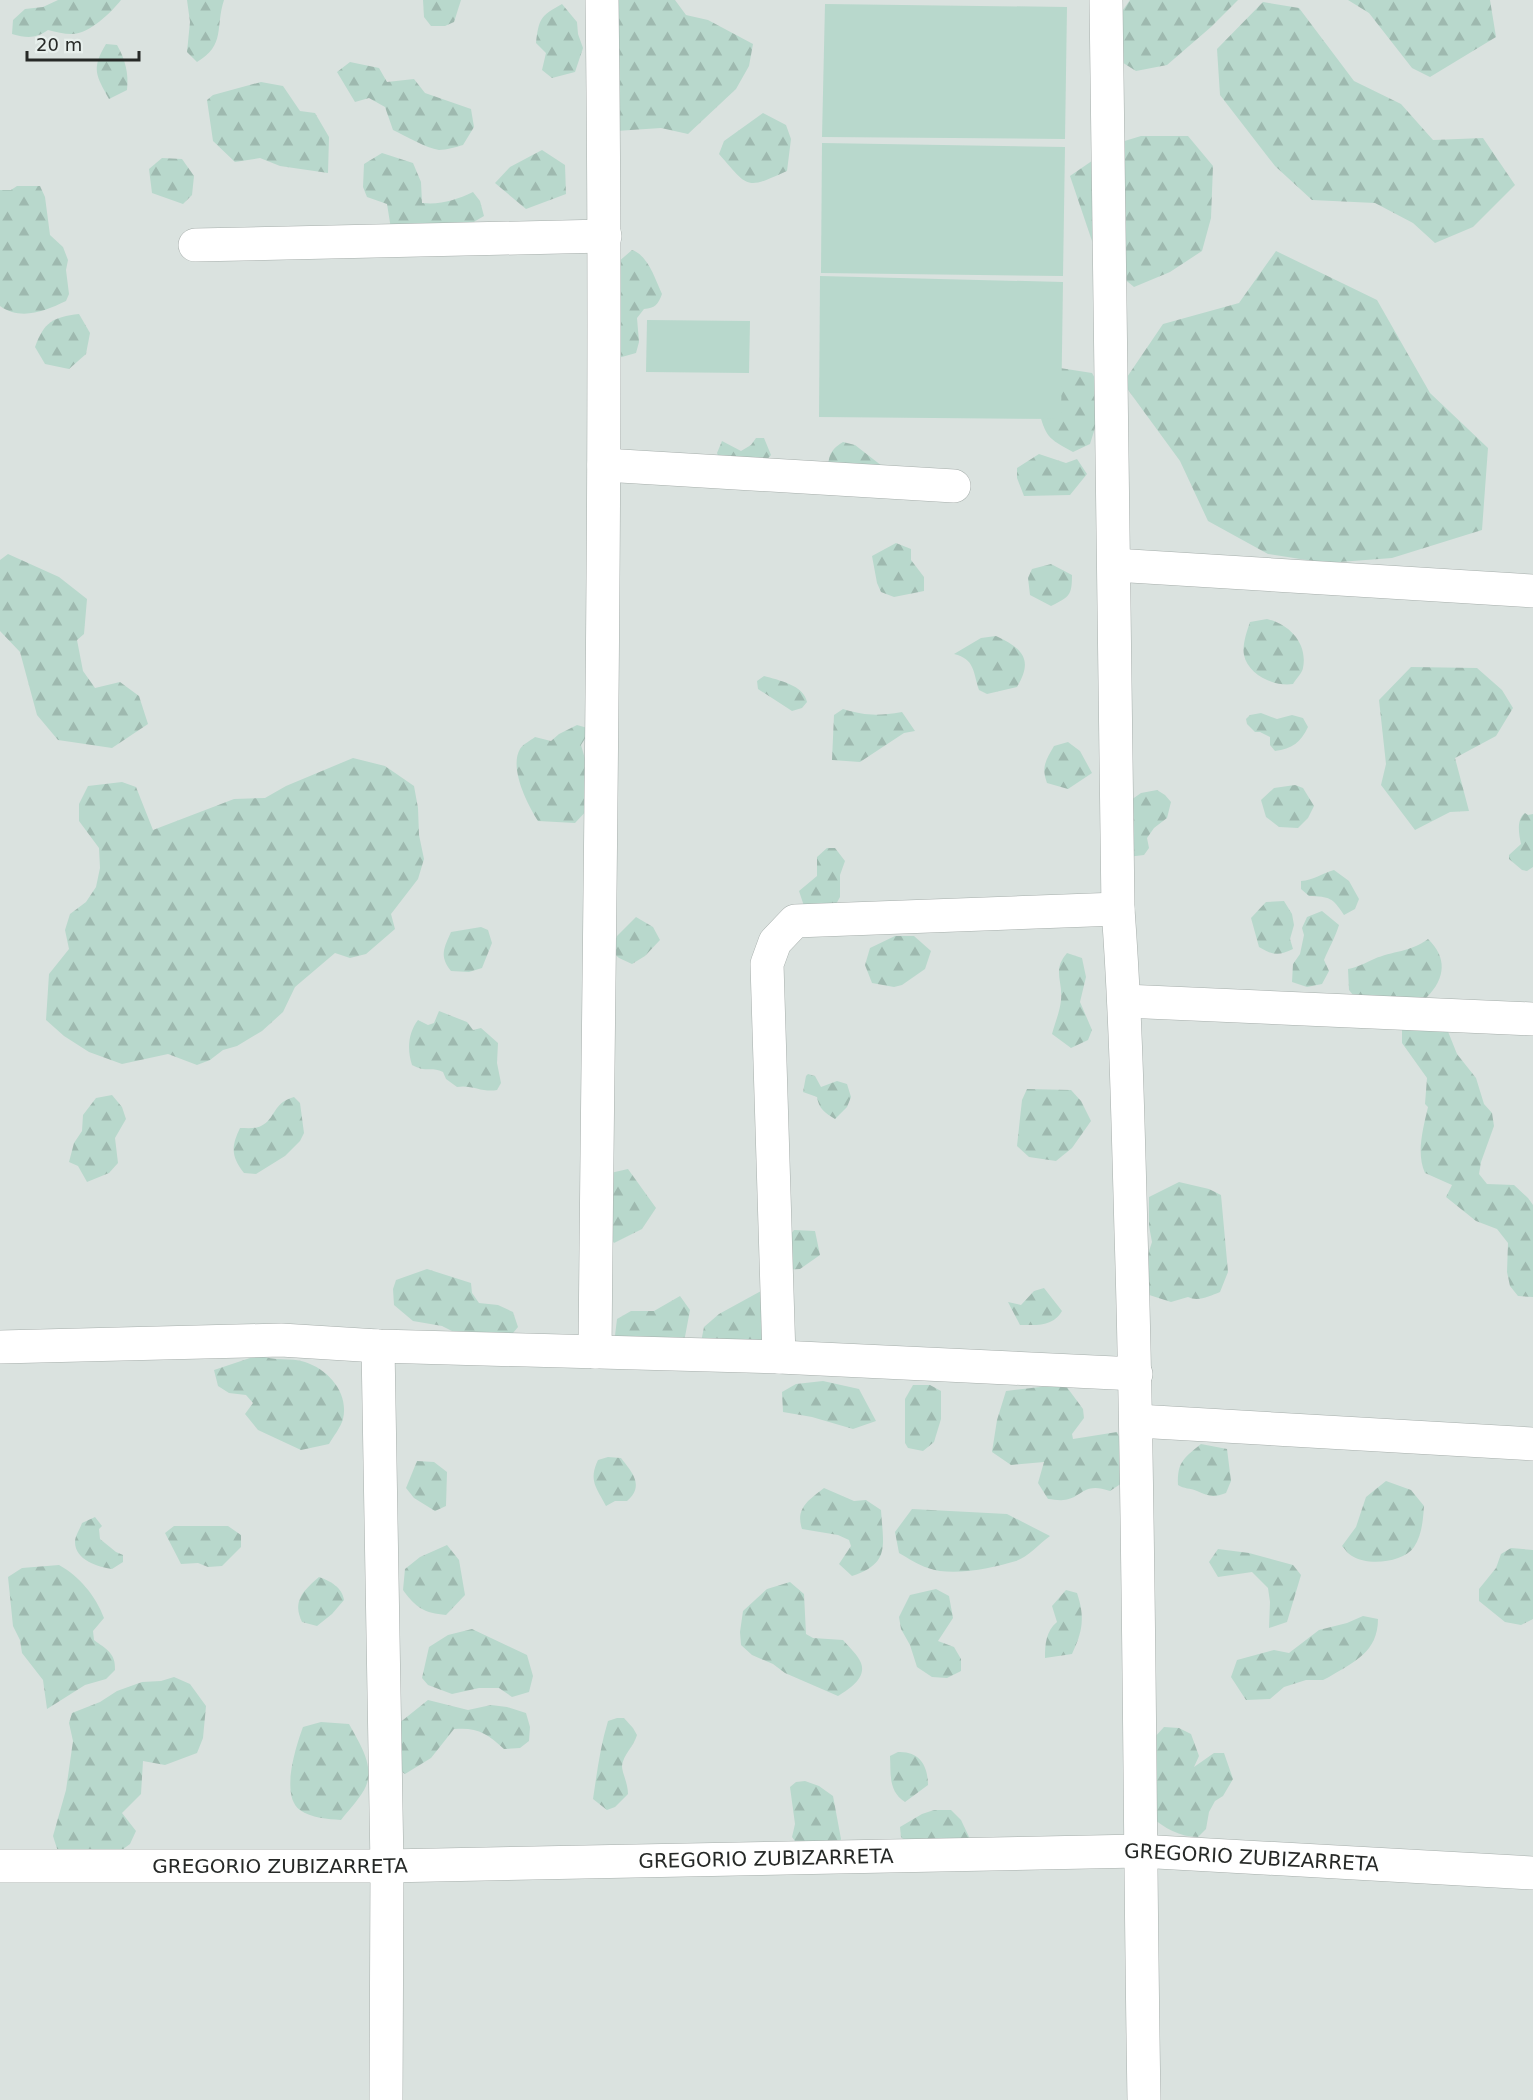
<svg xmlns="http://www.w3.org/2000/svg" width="1533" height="2100" font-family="'DejaVu Sans',sans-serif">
  <defs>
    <pattern id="forest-firs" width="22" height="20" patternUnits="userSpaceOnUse" patternTransform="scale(1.5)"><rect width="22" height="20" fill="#b8d8cc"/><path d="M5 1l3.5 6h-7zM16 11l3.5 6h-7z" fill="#9eb9af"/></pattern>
  </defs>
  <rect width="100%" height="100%" fill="#dae2df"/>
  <g fill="url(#forest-firs)">
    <path d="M58,0H121C111,13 88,35 71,34C64,34 56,32 48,30C35,39 27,38 12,34L13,20L25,9L43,7Z"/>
    <path d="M187,0H224C215,27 226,45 197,62L187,52L190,22Z"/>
    <path d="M423,0H461L454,22L445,26H431L424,17Z"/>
    <path d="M606,0H675L686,15L708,20L753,44L749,66L736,89L688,134L661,128L616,131Z"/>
    <path d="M1130,0H1238L1211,27L1167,65L1136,71L1117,59L1106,34Z"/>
    <path d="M1348,0H1490L1496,37L1430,77L1412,68L1369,13Z"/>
    <path d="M1263,2L1299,8L1354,81L1401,104L1433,140L1483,138L1515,185L1473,227L1435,243L1413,223L1375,203L1312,200L1275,166L1220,95L1217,49Z"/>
    <path d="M562,4L577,22L578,34L583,48L575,72L552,78L542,70L546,53L536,43C539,19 540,16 562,4Z"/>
    <path d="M106,44L117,45C125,59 129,73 127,90L109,99C96,75 91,69 106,44Z"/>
    <path d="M350,62L379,68L387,82L414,79L425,93L471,109L474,127L463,145C456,147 446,150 439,150C426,148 406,136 393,130L385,107L369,98L355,102L337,72Z"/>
    <path d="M261,82L283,86L300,111L315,113L329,137L328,173L280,166L260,158L235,162L213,141L207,100L213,95Z"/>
    <path d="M763,113L786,125L791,139L787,171C745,190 749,188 719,154L724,141Z"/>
    <path d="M1141,136H1188L1213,166L1211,218L1202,251L1170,272L1134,287L1105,263L1092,241L1070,176L1118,143Z"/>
    <path d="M542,150L565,165L566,194L526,209L495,183L510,167Z"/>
    <path d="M382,153L413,163L421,182L422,203C441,205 456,200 473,192L480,201L484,216L460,230L391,229L387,204L367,197L363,187L364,164Z"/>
    <path d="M162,158L182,159L194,176L192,195L183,204L152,193L149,169Z"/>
    <path d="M17,186H40L45,197L50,235L63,247L68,260L66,270L69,294L66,301C45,311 21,321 0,306V190H11Z"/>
    <path d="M632,250C648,255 655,279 662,294C658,305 655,308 644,309L637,318L639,342L636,353L611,360L617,263Z"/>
    <path d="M1276,251L1377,300L1430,393L1488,448L1482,530L1392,558L1326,563L1268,554L1208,521L1180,461L1123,383L1163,324L1239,303Z"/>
    <path d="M79,314L90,333L86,354L69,369L45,364L35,347C44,322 53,317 79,314Z"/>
    <path d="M1060,368L1092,373L1105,396L1090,444L1073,452C1047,438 1046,437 1038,408Z"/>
    <path d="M756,438H764L771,455L763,464L721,463L717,453L722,441L741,451L751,445Z"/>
    <path d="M843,442L855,445L882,466H828C829,453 833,448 843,442Z"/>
    <path d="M1039,454L1066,463L1077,459L1087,474L1070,495L1024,496L1017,478V468Z"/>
    <path d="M896,543L911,549V560L924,577V591L894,597L881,592L877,583L872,556Z"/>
    <path d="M8,554L59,577L87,599L84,634L77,640L83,671L95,688L120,682L139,696L148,724L112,748L58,740L37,715L20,652L0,631V560Z"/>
    <path d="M1051,564L1072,575C1072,596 1069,597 1051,606L1030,595L1028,578L1032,569Z"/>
    <path d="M1267,619C1289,624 1308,643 1303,668C1302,673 1296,679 1293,684C1275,687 1248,675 1244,655C1242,645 1247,631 1250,622Z"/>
    <path d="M996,636C1022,648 1034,659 1017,687L987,694L979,690C973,672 975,659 954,654L981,638Z"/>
    <path d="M1411,667L1477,668L1502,690L1513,708L1496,736L1455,758L1469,811L1450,812L1415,830L1381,785L1386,764L1379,700Z"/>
    <path d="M764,676C778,680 804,685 807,702L802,708L792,711L758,689L757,681Z"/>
    <path d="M843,709C866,716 878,716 902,712L915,731L904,733L860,762L832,760L834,715Z"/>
    <path d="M1261,713L1277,719L1292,715L1303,718L1308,727C1301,742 1292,749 1275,751L1270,745V737L1260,732H1255L1247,724L1246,719L1250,715Z"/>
    <path d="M577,725L591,729L581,745L592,783L589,808L575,823L538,821C527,804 509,768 520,749C523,744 530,741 535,737L551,741L559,734Z"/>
    <path d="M1068,742L1080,751L1092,773L1068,789L1047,783C1041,767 1046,760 1054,746Z"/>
    <path d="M353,758L385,766L414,786L418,808L419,835L424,859L418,879L391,914L395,929L366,954L350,958L335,953L295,987L283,1012L262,1031L237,1046L223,1050L210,1060L197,1065L168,1054L122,1064L89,1052L64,1036L46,1020L49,974L69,949L65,930L70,914L86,902L96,887L100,868L99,848L79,821V804L88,786L122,782L136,787L153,830L234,799L265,798L286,786Z"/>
    <path d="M1295,785L1303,788L1314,806L1308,818L1298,828L1279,827L1266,817L1261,800L1274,788Z"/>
    <path d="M1157,790L1165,795L1171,802L1167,818L1154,828L1147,838L1149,848L1144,855L1127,857L1131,800L1141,793Z"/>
    <path d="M1525,813L1528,815L1533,814V867L1527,871L1522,870L1509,859V855L1521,844C1519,834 1516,820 1525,813Z"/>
    <path d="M827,848H835L845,861L840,875V897L835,906H804L799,891L817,876V857Z"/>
    <path d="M1334,870L1349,881L1359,899L1355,909L1344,915C1332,897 1330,897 1309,896L1301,889V881C1313,880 1321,874 1334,870Z"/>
    <path d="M1284,901L1292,914L1294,925L1290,939L1293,949C1279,956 1272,955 1259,947L1251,918L1266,902Z"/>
    <path d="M1322,911L1339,925C1335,938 1329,948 1324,960L1329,971L1322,984L1307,987L1292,982L1293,964L1300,954L1304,935L1302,928L1307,917Z"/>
    <path d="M636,917L653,927L660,940L645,956L632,964L619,958L611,951L617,936Z"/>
    <path d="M481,927L488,930L492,943L482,968L469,972L451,971C439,956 444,948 451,932Z"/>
    <path d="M895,936H914L931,951L925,969L902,985L894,987L872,983L865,965L870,948Z"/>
    <path d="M1428,939C1447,957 1446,978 1427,997C1419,1004 1402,1008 1392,1012L1357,1000L1349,990L1348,969C1358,967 1365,963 1374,959C1392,951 1411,952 1428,939Z"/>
    <path d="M1067,953L1082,958L1086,977L1080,1002L1092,1030L1088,1040L1071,1048L1052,1034C1055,1023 1060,1011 1061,1000C1063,981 1052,970 1067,953Z"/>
    <path d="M439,1011L467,1022L473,1030L481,1028L498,1043L497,1063L501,1083L497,1090C483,1093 471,1084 457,1087L446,1079L443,1072C431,1066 426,1073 412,1065C407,1050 408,1033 418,1020L428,1025L434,1023Z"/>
    <path d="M1402,1027L1447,1029L1457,1054L1476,1078L1484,1104L1492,1113L1494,1126L1481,1162L1479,1174L1487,1184L1514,1185L1528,1198L1533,1205V1297L1518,1296L1510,1286L1507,1272L1508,1243L1497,1229L1476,1221L1446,1197L1452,1185L1425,1173C1416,1153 1423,1129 1428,1107L1425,1104L1427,1078L1402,1043Z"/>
    <path d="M808,1074L815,1076L821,1087L837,1081L847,1084L851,1097L847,1107L835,1119C825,1113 819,1109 817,1097L803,1092L806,1076Z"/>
    <path d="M1027,1089L1071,1090L1081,1101L1091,1121L1072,1148L1056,1161L1029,1157L1017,1146L1022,1100Z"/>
    <path d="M112,1095L122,1107L126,1119L115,1138L118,1163L109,1173L87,1182L78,1166L69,1162L74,1143L82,1131L83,1115L96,1098Z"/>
    <path d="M294,1097L300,1103L304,1133L300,1141L285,1156L256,1174L244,1173C231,1156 231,1147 240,1128C247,1128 255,1129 261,1126C276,1119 272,1103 294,1097Z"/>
    <path d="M628,1169L656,1208L642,1229L614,1243L592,1212L606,1174Z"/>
    <path d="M1179,1182L1209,1189L1221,1195L1228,1272L1220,1292C1210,1296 1198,1302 1188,1297L1171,1302L1140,1292L1141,1275L1152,1242L1149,1226V1197Z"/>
    <path d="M794,1230L815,1231L820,1255L800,1269L782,1270L777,1252Z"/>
    <path d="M427,1269L471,1283L472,1293L479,1303L498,1305L513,1312L518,1327L508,1339L456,1333L442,1326L413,1321L394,1305L393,1289L396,1280Z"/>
    <path d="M1044,1288L1062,1311C1053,1327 1036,1325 1020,1325L1008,1302L1021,1305L1034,1291Z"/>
    <path d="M761,1291L776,1356L701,1342L704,1327L719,1314Z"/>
    <path d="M680,1296L690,1310L684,1342L613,1352L617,1319L631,1311H654Z"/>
    <path d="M259,1355C274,1362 290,1357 305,1362C329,1370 349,1393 343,1419C341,1427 333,1437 329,1444L301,1450L258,1430L245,1414L253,1403L246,1395L229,1393L218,1386L214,1370Z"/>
    <path d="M823,1381L859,1389L876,1421L853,1429L812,1417L783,1412L782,1392L796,1384Z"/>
    <path d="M913,1385H930L941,1391V1419L934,1442L923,1451L908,1448L905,1443V1399Z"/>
    <path d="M1049,1386H1066L1083,1409L1084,1418L1072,1434L1073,1439L1117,1432L1129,1459L1122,1483L1110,1491C1082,1481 1082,1499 1063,1500C1059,1501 1053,1499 1048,1499L1038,1483L1044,1462L1011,1465L992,1452L997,1420L1006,1391Z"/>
    <path d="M1201,1444L1227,1449L1231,1481L1226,1493C1213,1498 1208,1496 1197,1491C1190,1488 1184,1489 1178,1485C1177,1462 1184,1458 1201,1444Z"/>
    <path d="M608,1457L621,1458C632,1472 645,1486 627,1501H615L606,1506C597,1488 588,1481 598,1460Z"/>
    <path d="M417,1461L434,1462L447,1472L446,1506L435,1511L414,1498L406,1488Z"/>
    <path d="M1386,1481L1411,1490L1424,1506C1423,1520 1422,1535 1414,1547C1403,1563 1367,1566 1352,1556C1348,1554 1345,1549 1342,1546L1356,1527L1366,1497Z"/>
    <path d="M824,1488L854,1501L866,1500L881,1510C883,1545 891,1563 852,1576L839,1564L851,1546L849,1540L838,1535L802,1529C795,1508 809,1500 824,1488Z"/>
    <path d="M912,1509L1007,1514L1050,1536C1040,1543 1028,1557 1016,1561C993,1568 952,1577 928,1568C918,1565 908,1558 899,1553L895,1532Z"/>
    <path d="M95,1517L102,1526L99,1529L100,1539L116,1552L123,1555V1562L112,1569C98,1567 75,1560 75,1542C75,1536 80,1529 82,1523Z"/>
    <path d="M174,1526H228L241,1535V1547L222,1566L208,1567L198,1563L181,1564L165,1533Z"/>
    <path d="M447,1545L459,1560L465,1595L446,1615C424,1613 416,1608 403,1590L405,1569L420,1557Z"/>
    <path d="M1511,1548L1533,1550V1619L1521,1625L1505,1622L1479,1601V1589L1496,1568L1501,1554Z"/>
    <path d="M1218,1549L1249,1553L1293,1565L1301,1575L1287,1622L1269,1628L1270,1602L1268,1588L1252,1572L1218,1577L1209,1562Z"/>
    <path d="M59,1565C79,1576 96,1596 104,1618L93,1631L94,1640C106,1649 116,1653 115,1670L106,1679L85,1685L47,1709L43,1680L22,1653L20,1640L13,1626L8,1577L22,1568Z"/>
    <path d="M319,1577C330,1581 342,1587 344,1600L332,1614L317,1626L302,1622C292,1601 303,1591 319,1577Z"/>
    <path d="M790,1582L804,1594L806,1634L813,1638L843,1640C849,1647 858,1655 861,1663C867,1678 848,1690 838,1696L785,1673L773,1664L752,1655L741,1645L740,1632L743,1611L767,1589Z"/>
    <path d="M936,1589L949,1596L953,1618L938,1641L954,1647L961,1659V1671L947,1678L932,1677L917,1667L910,1645L901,1629L899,1617L910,1595Z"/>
    <path d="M1066,1590L1077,1593C1085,1617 1083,1631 1072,1654L1045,1658C1045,1644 1046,1631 1057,1622L1052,1606Z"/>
    <path d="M1363,1616L1378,1619C1378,1652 1354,1662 1329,1677L1323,1680H1306L1284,1687L1270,1699L1246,1700L1231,1677L1237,1660L1274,1650L1289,1653L1319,1630L1347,1623Z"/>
    <path d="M472,1629L527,1655L533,1676L529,1692L512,1697L499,1688H479L452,1694L428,1685L422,1678L429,1647L448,1635Z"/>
    <path d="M174,1677L190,1684L206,1706L203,1738L197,1753L165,1765L143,1761L141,1794L122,1813L136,1831L130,1844L103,1864L60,1858L53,1836L66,1790L73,1741L69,1723L72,1713L100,1702L117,1691L142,1682L161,1681Z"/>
    <path d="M428,1700L468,1710L491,1705L507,1707L526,1713L530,1727L529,1741L520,1748L504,1749C487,1733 477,1727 454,1729L431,1758L405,1774L396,1767L398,1724Z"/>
    <path d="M617,1718H624L633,1728L637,1735C634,1746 623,1755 622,1766C622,1773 628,1783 628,1794L615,1807L607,1810L593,1799C597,1773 600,1747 608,1721Z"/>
    <path d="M321,1722L349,1724C358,1741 375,1765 366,1786C362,1796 348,1811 341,1820C328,1819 311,1818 300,1810C280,1796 296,1746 303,1727Z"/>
    <path d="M1164,1727L1179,1728L1191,1734L1199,1756L1194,1767L1214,1753H1224L1233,1779L1223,1796L1215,1801L1209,1812L1206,1829L1198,1837C1180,1837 1164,1828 1150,1816L1153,1739Z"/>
    <path d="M898,1752C919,1751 928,1765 928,1785L905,1802C888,1791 891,1774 890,1756Z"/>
    <path d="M805,1781L819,1786L833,1796L841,1839L837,1850L805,1855L792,1837L795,1824L790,1787L796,1782Z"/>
    <path d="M934,1810H951L961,1820L970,1839L914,1848L901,1837L900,1827L922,1814Z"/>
  </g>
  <g fill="#b8d8cc">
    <path d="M825,4L1067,7L1065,139L822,137Z"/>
    <path d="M822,143L1065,147L1063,276L821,273Z"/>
    <path d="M820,276L1063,282L1061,419L819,417Z"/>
    <path d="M647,320L750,321L749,373L646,372Z"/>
  </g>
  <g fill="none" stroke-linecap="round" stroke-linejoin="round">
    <defs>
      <g id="minor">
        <path d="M1106,0L1118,909C1126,1017 1128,1124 1131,1232C1140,1521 1139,1811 1144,2100"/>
        <path d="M195,245L605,236"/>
        <path d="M604,465L954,486"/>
        <path d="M1114,565L1533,591"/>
        <path d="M1124,1001L1533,1019"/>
        <path d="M378,1346L387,1866L386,2100"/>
        <path d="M0,1347L281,1340L378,1346L779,1357L1136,1374"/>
        <path d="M595,1352C599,901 608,451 602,0"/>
        <path d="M779,1357L767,964L775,942L795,921L1118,909"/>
        <path d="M1137,1421L1533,1444"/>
        <path id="s1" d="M0,1866H387L1139,1851L1533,1873"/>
      </g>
    </defs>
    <use href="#minor" stroke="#a6aeab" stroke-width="34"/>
    <use href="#minor" stroke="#fff" stroke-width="33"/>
  </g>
  <g text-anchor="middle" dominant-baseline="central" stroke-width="4.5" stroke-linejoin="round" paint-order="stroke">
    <g font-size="20" fill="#262927" stroke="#e7efec">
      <text stroke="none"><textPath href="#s1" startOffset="1252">GREGORIO ZUBIZARRETA</textPath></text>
      <text stroke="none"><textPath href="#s1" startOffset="766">GREGORIO ZUBIZARRETA</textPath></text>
      <text stroke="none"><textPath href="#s1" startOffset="280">GREGORIO ZUBIZARRETA</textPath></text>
    </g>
  </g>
  <path d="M27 51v9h112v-9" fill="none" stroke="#262927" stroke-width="3"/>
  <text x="36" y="51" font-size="18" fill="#262927" stroke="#e7efec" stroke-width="4.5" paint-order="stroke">20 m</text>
</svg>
